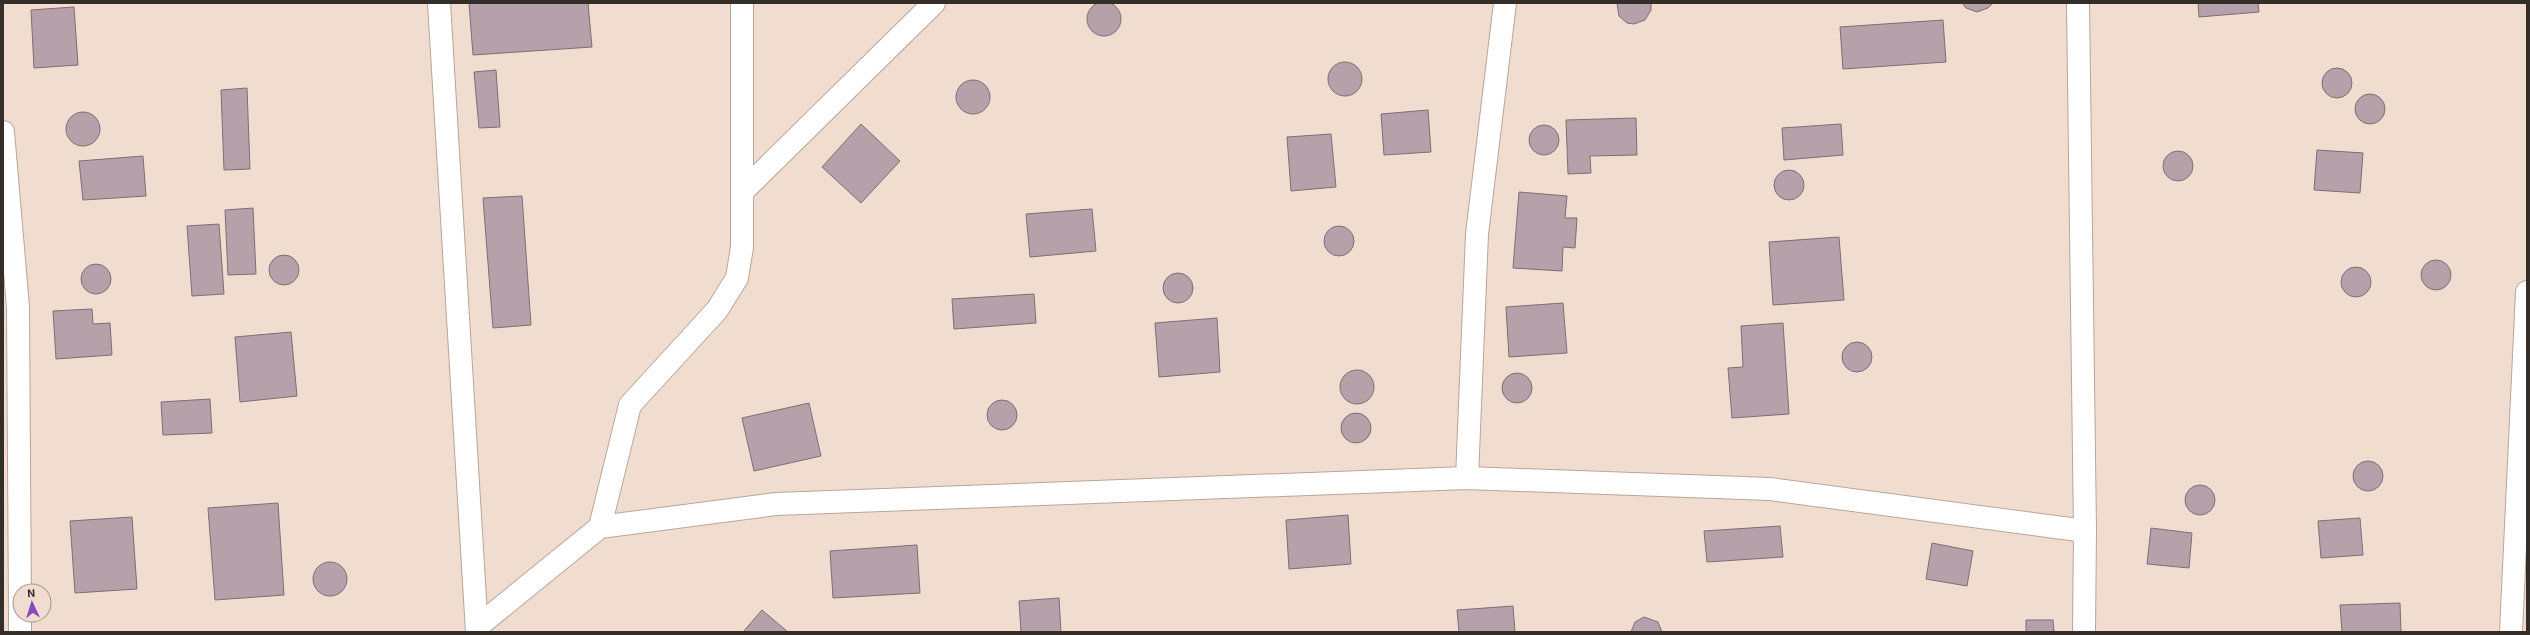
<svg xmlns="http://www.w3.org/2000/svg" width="2530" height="635" font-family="'Exo 2',sans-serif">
  <rect width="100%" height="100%" fill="#f1ddd0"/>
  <g fill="#b6a1ab" stroke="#7f6c75">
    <circle cx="1104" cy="19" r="17"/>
    <path d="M469,3H588L592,47L473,55Z"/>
    <path d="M1617,3H1651V10L1645,20L1634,24L1627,23L1619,16Z"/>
    <path d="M1962,3H1993L1988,8L1977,12L1966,8Z"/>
    <path d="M2198,3H2258L2259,12L2199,17Z"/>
    <path d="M74,7L78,65L34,68L31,10Z"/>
    <path d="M1943,20L1946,62L1843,69L1840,27Z"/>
    <circle cx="1345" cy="79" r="17"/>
    <circle cx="2337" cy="83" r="15"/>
    <path d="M496,70L500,127L479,128L474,72Z"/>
    <circle cx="973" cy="97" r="17"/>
    <path d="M247,88L250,169L224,170L221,90Z"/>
    <circle cx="2370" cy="109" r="15"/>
    <path d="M1428,110L1431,152L1384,155L1381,114Z"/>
    <circle cx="83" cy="129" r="17"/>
    <path d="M1636,118L1637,155L1590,156L1591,173L1568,174L1566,120Z"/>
    <path d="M861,124L900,161L861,203L822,167Z"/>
    <path d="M1841,124L1843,155L1784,160L1782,128Z"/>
    <circle cx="1544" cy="140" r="15"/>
    <path d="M1331,134L1336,187L1291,191L1287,137Z"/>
    <path d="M2317,150L2363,153L2360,193L2314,190Z"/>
    <circle cx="2178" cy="166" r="15"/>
    <path d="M143,156L146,196L83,200L79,161Z"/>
    <circle cx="1789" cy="185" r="15"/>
    <path d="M1519,192L1567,196L1565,218H1577L1575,248L1563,247L1562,271L1513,268Z"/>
    <path d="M522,196L531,325L493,328L483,198Z"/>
    <path d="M253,208L256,274L228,275L225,210Z"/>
    <path d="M1092,209L1096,251L1030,257L1026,214Z"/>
    <path d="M219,224L224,294L192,296L187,226Z"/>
    <circle cx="1339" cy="241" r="15"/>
    <path d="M1839,237L1844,300L1773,305L1769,242Z"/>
    <circle cx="284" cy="270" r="15"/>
    <circle cx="2436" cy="275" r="15"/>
    <circle cx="96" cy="279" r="15"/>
    <circle cx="2356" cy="282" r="15"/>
    <circle cx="1178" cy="288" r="15"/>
    <path d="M1034,294L1036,323L954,329L952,299Z"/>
    <path d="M1563,303L1567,353L1509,357L1506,307Z"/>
    <path d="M92,309L93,324L110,323L112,355L56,359L53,311Z"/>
    <path d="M1217,318L1220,372L1159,377L1155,323Z"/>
    <path d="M1783,323L1789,414L1732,418L1728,368L1743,367L1741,326Z"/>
    <path d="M291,332L297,396L240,402L235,337Z"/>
    <circle cx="1857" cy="357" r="15"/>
    <circle cx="1357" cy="387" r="17"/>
    <circle cx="1517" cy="388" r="15"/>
    <path d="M210,399L212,433L163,435L161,402Z"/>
    <circle cx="1002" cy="415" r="15"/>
    <path d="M809,403L821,456L754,471L742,418Z"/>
    <circle cx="1356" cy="428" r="15"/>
    <circle cx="2368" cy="476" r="15"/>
    <circle cx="2200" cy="500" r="15"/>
    <path d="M278,503L284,595L215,600L208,508Z"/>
    <path d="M1348,515L1351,564L1289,569L1286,520Z"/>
    <path d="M132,517L137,589L75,593L70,521Z"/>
    <path d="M2360,518L2363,555L2321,558L2318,521Z"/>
    <path d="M1780,526L1783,557L1707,562L1704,531Z"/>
    <path d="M2151,528L2192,533L2189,568L2147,564Z"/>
    <path d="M1932,543L1973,551L1967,586L1926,579Z"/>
    <path d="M917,545L920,593L833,598L830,551Z"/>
    <circle cx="330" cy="579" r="17"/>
    <path d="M1059,598L1061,632H1021L1019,601Z"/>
    <path d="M2400,603L2401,632H2342L2340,605Z"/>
    <path d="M1513,606L1515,632H1459L1457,610Z"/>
    <path d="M762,610L788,632H743Z"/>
    <path d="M1644,617L1658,622L1662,632H1631L1635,622Z"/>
    <path d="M2026,620H2053L2054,632H2026Z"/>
  </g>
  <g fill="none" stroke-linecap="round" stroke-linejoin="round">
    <defs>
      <g id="minor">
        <path d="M439,3L477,632"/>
        <path d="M3,132L18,307L20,612"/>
        <path d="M743,191L934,3"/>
        <path d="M1467,478L1477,234L1505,3"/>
        <path d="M600,527L776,504L1467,478L1770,489L2085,531L2078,3"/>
        <path d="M20,615V632"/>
        <path d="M477,627L600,527L630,405L717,310L737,278L742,247V3"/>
        <path d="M2084,632L2085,531"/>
        <path d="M2511,632L2527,292"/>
      </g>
    </defs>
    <use href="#minor" stroke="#b8a699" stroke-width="24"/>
    <use href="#minor" stroke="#fff" stroke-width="22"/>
  </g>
  <rect width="2530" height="635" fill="none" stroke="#352d28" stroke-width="8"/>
  <g transform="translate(32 603) rotate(356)"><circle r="19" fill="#f1ddd0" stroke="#a6978d"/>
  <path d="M0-3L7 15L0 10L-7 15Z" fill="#864ac1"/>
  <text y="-6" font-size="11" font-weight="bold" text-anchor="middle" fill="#352d28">N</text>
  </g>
</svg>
